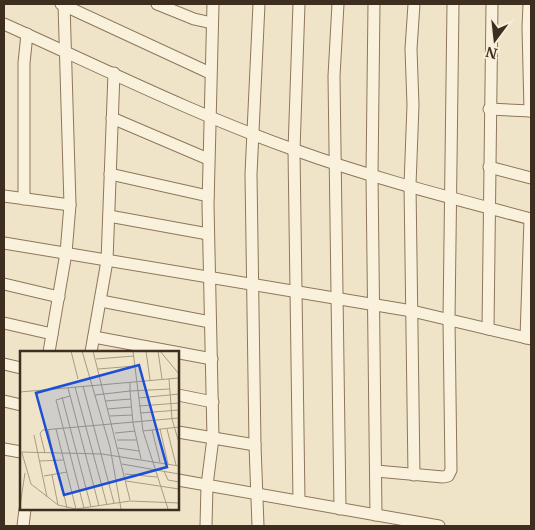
<svg xmlns="http://www.w3.org/2000/svg" width="535" height="530" font-family="Merriweather,serif">
  <rect width="100%" height="100%" fill="#f0e4c8"/>
  <g fill="none" stroke-linecap="round" stroke-linejoin="round">
    <defs>
      <g id="minor">
        <path d="M61,4L210,73"/>
        <path d="M157,4L194,19L212,23"/>
        <path d="M299,4L294,150L299,501"/>
        <path d="M338,4L334,76L340,509"/>
        <path d="M374,4L372,175L376,515"/>
        <path d="M414,4L411,49L413,105L410,185L414,475"/>
        <path d="M529,4L528,27L530,111"/>
        <path d="M4,24C100,67 196,115 295,150C372,178 452,198 531,219"/>
        <path d="M489,109L531,111"/>
        <path d="M112,118L208,159"/>
        <path d="M489,167L531,178"/>
        <path d="M110,174L208,196"/>
        <path d="M4,196L70,205"/>
        <path d="M24,199V63L27,34"/>
        <path d="M109,216L208,234"/>
        <path d="M4,243L412,311L531,339"/>
        <path d="M4,284L59,297"/>
        <path d="M101,301L210,322"/>
        <path d="M4,323L52,334"/>
        <path d="M488,329L492,4"/>
        <path d="M94,337L212,359"/>
        <path d="M526,338L530,219"/>
        <path d="M49,352L66,253L70,205L64,4"/>
        <path d="M91,352L107,261L114,73"/>
        <path d="M4,364L21,368"/>
        <path d="M178,395L213,402"/>
        <path d="M4,401L21,405"/>
        <path d="M178,432L255,445"/>
        <path d="M4,449L21,452"/>
        <path d="M376,471L443,477L448,476L451,470L449,320L453,4"/>
        <path d="M178,480L439,526"/>
        <path d="M23,526L25,509"/>
        <path d="M206,526L207,485L213,438L208,205L213,4"/>
        <path d="M258,526L255,445L251,174L259,4"/>
      </g>
    </defs>
    <use href="#minor" stroke="#8d765c" stroke-width="13"/>
    <use href="#minor" stroke="#faf1dc" stroke-width="11"/>
  </g>
  <g transform="translate(20 351)">
    <rect width="159" height="159" fill="#f0e4c8"/>
    <path fill="none" stroke="#a89b85" stroke-width="1" d="M51,0L58,28M62,0L90,96L101,158M73,0L110,149M113,0L123,80L148,158M126,0L130,29M138,0L142,28M140,0L159,23M76,8L114,5M78,18L115,15M149,28L152,68L159,92M63,35L94,152M55,36L87,154M48,37L79,155M0,41L159,27M75,44L110,40V31M50,45L36,49L64,157M42,46L71,156M119,47L159,43M85,50L111,48M119,55L159,52M87,58L111,56M120,62L159,59M90,65L112,64M36,78L56,158M140,78L148,113M147,78L156,114M28,79L33,102M132,79L140,111M123,80L159,76M95,82L115,80M14,84L27,146M97,89H117M98,97L119,100M0,101L82,103L159,115M2,102L11,133L38,154L56,158L110,150L159,152M25,102L20,82L23,79L159,67M121,108L113,72L110,40L150,38M20,110L43,109M102,113L159,123M144,120L148,129L159,131M39,122L47,157M105,123L137,126M32,124L38,154M24,125L47,121M106,130L159,138M0,155L5,122"/>
    <path fill="#1d4ed8" fill-opacity="0.15" stroke="#1d4ed8" stroke-width="2.5" d="M119,14L147,116L44,144L16,42Z"/>
    <rect width="159" height="159" fill="none" stroke="#3d2e20" stroke-width="2.5"/>
  </g>
  <rect width="535" height="530" fill="none" stroke="#3d2e20" stroke-width="10"/>
  <g transform="translate(495 40) rotate(195)" stroke="#f7eed8" stroke-width="4" paint-order="stroke">
  <path d="M0-4L9 19L0 12L-9 19Z" fill="#3d2e20"/>
  <text y="-8" font-size="14" font-weight="bold" text-anchor="middle" fill="#3d2e20">N</text>
  </g>
</svg>
